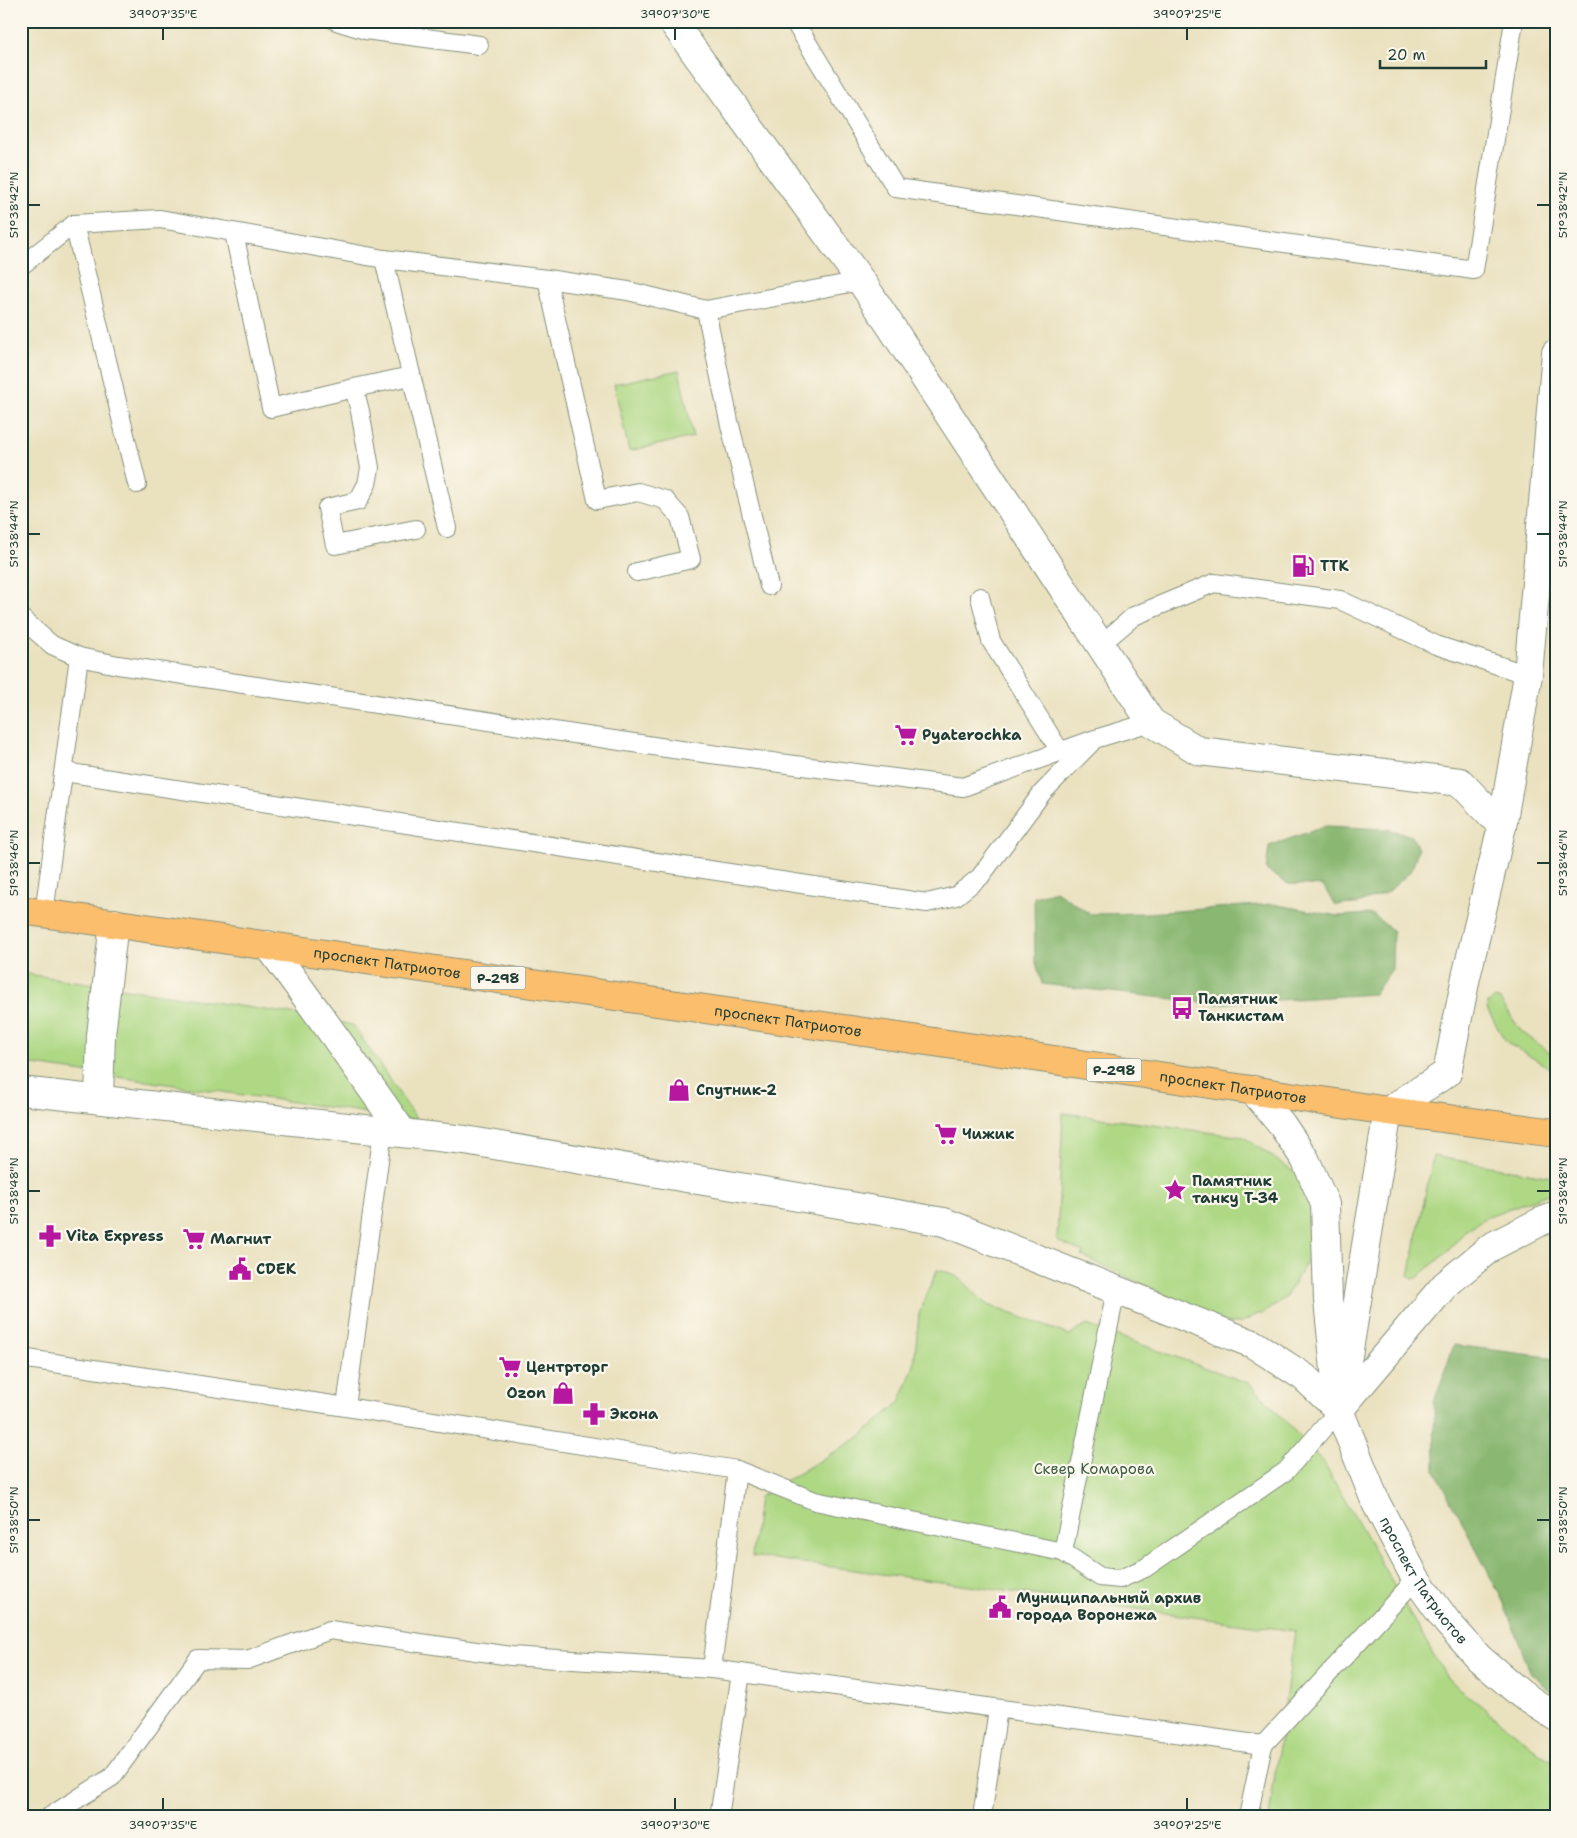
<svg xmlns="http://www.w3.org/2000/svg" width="1577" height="1838" font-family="'Shantell Sans',sans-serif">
  <rect width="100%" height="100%" fill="#fbf7ec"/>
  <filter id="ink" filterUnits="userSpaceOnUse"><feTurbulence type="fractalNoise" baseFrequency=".02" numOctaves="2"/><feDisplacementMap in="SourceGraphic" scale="10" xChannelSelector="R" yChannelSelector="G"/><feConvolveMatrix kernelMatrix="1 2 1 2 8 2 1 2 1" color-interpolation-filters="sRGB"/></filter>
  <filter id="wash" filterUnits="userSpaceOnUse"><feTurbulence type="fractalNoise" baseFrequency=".0096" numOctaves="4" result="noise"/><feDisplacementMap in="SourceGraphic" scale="20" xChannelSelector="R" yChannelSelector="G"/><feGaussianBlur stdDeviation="1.12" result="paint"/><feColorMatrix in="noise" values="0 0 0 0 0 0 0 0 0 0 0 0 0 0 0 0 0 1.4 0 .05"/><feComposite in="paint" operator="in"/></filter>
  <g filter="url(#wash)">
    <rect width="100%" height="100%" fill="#eae1bf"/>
    <g fill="#aed884" stroke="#668a5c">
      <path d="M679,370L693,437L629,451L614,384Z"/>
      <path d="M21,973L312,1017L353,1025L417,1120L21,1063Z"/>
      <path d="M1496,998L1500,1000L1521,1031L1556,1058L1555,1070L1548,1067L1509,1044L1503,1037L1487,1009L1488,1003Z"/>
      <path d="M1063,1113L1244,1137L1304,1179L1318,1217L1316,1247L1285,1298L1262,1314H1258L1240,1323H1226L1082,1256L1083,1252L1057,1241Z"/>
      <path d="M1433,1156L1556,1178V1191L1486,1217L1465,1231L1447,1252L1417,1278L1412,1279L1409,1276Z"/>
      <path d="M937,1270L950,1273L962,1280L986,1304L1069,1335L1087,1325L1251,1384L1323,1462L1447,1678L1542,1755L1556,1763V1817H1269L1295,1631L752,1556L759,1497L861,1436L900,1402L914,1365L919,1314Z"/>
    </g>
    <g fill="#8ab872" stroke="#547a53">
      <path d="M1326,826L1387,829L1412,836L1418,849L1412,870L1388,892L1357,904L1335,905L1323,886L1288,884L1266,870L1269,846Z"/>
      <path d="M1056,891L1090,914L1148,913L1272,904L1338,916L1372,914L1393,931L1392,969L1374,994L1216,1004L1042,984L1035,959L1034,897Z"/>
      <path d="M1454,1345L1556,1358V1695L1531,1674L1503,1601L1435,1471L1434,1402Z"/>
    </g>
  </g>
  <g filter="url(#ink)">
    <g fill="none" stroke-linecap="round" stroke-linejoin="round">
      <defs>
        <g id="service">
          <path d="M336,21L365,30L479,45"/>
          <path d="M794,21L896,188L1474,270L1514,21"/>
          <path d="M234,233L271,408L354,388L360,411L370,468L367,484L358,501L327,508L335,545L416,529"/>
          <path d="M384,259L447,528"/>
          <path d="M21,266L74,224"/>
          <path d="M547,279L597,500L638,492L665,500L680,517L691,559L637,572"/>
          <path d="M706,310L729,421L769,586"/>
          <path d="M354,388L411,376"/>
          <path d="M137,484L74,224L160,219L384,259L547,279L628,291L706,310L861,281"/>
          <path d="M980,597L991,641L1060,751"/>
          <path d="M21,618L52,645L79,657L118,665L673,749L963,787L1095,739L1151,722"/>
          <path d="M1100,645L1134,616L1214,583L1340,600L1436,645L1528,675"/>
          <path d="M64,772L927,903L956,896L980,877L1042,793L1091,743"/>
          <path d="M44,913L79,657"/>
          <path d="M21,1358L346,1407L737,1470L815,1501L1063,1552L1116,1290"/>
          <path d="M346,1407L383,1131"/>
          <path d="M737,1470L712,1669L1263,1745"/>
          <path d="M1063,1552L1100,1577L1120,1579L1145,1568L1286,1471L1339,1410"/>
          <path d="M49,1817L112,1777L198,1659L247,1660L330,1630L511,1656L712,1669"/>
          <path d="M719,1817L741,1673"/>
          <path d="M982,1817L998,1709"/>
          <path d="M1248,1817L1263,1745L1416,1579"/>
        </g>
        <g id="minor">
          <path d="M672,21L861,281L1151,722L1199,751L1460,782L1502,826"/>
          <path d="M268,945C314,1007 359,1070 403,1133"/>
          <path d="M99,1099L101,1035L114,923"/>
          <path d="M1388,1111L1447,1073L1466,977L1502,826L1528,675L1556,353"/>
        </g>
        <g id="tertiary">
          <path d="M1253,1090L1282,1125L1305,1159L1325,1204L1328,1300L1339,1410"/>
          <path id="s1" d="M21,1091L465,1140L944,1222L1253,1344L1304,1377L1339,1410L1376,1503L1416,1579L1447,1622L1479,1658L1521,1694L1556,1717"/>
          <path d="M1345,1374L1388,1111"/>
          <path d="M1339,1410L1445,1285L1491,1247L1540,1222L1556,1216"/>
        </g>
        <g id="trunk">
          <path id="s2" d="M21,910L975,1048L1388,1111L1556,1133"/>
        </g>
      </defs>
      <use href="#service" stroke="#848f7a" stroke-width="20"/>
      <use href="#minor" stroke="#848f7a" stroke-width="30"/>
      <use href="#tertiary" stroke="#848f7a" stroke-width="30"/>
      <use href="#trunk" stroke="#848f7a" stroke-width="30"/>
      <use href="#service" stroke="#fff" stroke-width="18"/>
      <use href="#minor" stroke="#fff" stroke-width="28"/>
      <use href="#tertiary" stroke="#fff" stroke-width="28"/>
      <use href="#trunk" stroke="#fabe6d" stroke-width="28"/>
    </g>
  </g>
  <path fill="none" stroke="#1f3d34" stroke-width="2" d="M163,28V40M675,28V40M1187,28V40M28,205H40M1537,205H1550M28,534H40M1537,534H1550M28,863H40M1537,863H1550M28,1191H40M1537,1191H1550M28,1520H40M1537,1520H1550M163,1798V1810M675,1798V1810M1187,1798V1810"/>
  <defs>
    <symbol id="fuel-bare" viewBox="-9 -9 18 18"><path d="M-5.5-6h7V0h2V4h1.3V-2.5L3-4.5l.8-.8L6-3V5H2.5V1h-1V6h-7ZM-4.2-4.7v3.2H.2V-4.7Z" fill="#b5179e" stroke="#fbf7ec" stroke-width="2.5" paint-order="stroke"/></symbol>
    <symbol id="supermarket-bare" viewBox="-9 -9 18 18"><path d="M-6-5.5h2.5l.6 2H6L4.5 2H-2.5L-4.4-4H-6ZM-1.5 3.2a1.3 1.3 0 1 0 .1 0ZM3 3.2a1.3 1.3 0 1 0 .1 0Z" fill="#b5179e" stroke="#fbf7ec" stroke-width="2.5" paint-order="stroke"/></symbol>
    <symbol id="bus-bare" viewBox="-9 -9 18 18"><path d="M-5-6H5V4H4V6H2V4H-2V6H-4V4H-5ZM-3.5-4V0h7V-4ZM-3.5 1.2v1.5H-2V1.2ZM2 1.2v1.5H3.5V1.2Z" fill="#b5179e" stroke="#fbf7ec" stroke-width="2.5" paint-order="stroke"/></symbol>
    <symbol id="shop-bare" viewBox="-9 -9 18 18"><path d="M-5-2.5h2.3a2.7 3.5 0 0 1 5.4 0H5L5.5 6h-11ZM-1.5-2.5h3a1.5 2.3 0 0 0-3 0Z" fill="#b5179e" stroke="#fbf7ec" stroke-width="2.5" paint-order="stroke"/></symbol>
    <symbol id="sight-bare" viewBox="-9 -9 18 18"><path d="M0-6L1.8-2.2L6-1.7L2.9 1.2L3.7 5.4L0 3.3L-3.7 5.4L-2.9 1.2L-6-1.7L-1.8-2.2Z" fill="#b5179e" stroke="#fbf7ec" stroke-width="2.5" paint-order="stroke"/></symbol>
    <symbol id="pharmacy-bare" viewBox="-9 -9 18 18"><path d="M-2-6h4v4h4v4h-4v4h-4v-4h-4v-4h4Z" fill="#b5179e" stroke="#fbf7ec" stroke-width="2.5" paint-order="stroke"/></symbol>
    <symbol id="civic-bare" viewBox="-9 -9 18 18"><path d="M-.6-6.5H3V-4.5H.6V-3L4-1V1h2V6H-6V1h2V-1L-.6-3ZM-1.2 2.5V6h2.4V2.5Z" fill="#b5179e" stroke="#fbf7ec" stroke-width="2.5" paint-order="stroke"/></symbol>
  </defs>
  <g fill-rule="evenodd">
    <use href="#fuel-bare" x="1287" y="550" width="32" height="32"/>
    <use href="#supermarket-bare" x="890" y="719" width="32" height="32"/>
    <use href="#bus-bare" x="1166" y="992" width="32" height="32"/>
    <use href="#shop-bare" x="663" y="1074" width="32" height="32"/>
    <use href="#supermarket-bare" x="930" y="1118" width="32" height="32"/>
    <use href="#sight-bare" x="1159" y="1174" width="32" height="32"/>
    <use href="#pharmacy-bare" x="34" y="1220" width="32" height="32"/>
    <use href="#supermarket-bare" x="178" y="1223" width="32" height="32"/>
    <use href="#civic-bare" x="224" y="1253" width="32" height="32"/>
    <use href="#supermarket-bare" x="494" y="1351" width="32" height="32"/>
    <use href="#shop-bare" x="547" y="1377" width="32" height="32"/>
    <use href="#pharmacy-bare" x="578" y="1398" width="32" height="32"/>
    <use href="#civic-bare" x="984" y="1591" width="32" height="32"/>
  </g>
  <g text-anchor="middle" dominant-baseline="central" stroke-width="4.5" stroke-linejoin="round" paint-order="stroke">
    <g fill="#fbf7ec" stroke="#61756b" stroke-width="1">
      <rect x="470.5" y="966.5" width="55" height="23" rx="4"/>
      <rect x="1086.5" y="1058.5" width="55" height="23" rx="4"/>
    </g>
    <g font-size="14" font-weight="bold" fill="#1f3d34">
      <text x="498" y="978">Р-298</text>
      <text x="1114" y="1070">Р-298</text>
    </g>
    <g font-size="15" font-weight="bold" fill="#1f3d34" stroke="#fbf7ec" text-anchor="start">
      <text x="1320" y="566">ТТК</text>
      <text x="922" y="735">Pyaterochka</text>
      <text x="1198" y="999">Памятник<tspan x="1198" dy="17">Танкистам</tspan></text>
      <text x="696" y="1090">Спутник-2</text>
      <text x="962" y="1134">Чижик</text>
      <text x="1192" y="1181">Памятник<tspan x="1192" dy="17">танку Т-34</tspan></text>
      <text x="66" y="1236">Vita Express</text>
      <text x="210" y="1239">Магнит</text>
      <text x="256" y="1269">CDEK</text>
      <text x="526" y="1367">Центрторг</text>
      <text x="546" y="1393" text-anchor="end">Ozon</text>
      <text x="610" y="1414">Экона</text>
      <text x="1016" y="1598">Муниципальный архив<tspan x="1016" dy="17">города Воронежа</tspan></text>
    </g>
    <g font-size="15" fill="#1f3d34" stroke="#fbf7ec">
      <text stroke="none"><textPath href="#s2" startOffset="370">проспект Патриотов</textPath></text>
      <text stroke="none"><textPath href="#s2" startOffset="775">проспект Патриотов</textPath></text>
      <text stroke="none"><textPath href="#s2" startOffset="1225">проспект Патриотов</textPath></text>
      <text stroke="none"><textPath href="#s1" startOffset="1565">проспект Патриотов</textPath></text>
    </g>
    <g font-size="15" fill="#3c5c44" stroke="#fbf7ec">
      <text x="1094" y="1469">Сквер Комарова</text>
    </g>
  </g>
  <rect width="1577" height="1838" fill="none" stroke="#fbf7ec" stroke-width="55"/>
  <path d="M1380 60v8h106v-8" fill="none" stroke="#1f3d34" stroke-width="2.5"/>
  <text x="1387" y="60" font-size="15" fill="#1f3d34" stroke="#fbf7ec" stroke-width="4" paint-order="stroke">20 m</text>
  <rect x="28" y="28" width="1522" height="1782" fill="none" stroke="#1f3d34" stroke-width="2"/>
  <g font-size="12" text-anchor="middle" fill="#1f3d34">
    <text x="163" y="18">39°07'35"E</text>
    <text x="675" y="18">39°07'30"E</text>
    <text x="1187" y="18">39°07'25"E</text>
    <text transform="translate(1563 205) rotate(-90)" y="4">51°38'42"N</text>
    <text transform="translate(14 205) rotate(-90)" y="4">51°38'42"N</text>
    <text transform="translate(1563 534) rotate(-90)" y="4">51°38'44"N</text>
    <text transform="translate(14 534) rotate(-90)" y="4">51°38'44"N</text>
    <text transform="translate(1563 863) rotate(-90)" y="4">51°38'46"N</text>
    <text transform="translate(14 863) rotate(-90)" y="4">51°38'46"N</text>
    <text transform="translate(1563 1191) rotate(-90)" y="4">51°38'48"N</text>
    <text transform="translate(14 1191) rotate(-90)" y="4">51°38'48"N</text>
    <text transform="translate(1563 1520) rotate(-90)" y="4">51°38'50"N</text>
    <text transform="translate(14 1520) rotate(-90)" y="4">51°38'50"N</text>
    <text x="163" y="1829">39°07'35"E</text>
    <text x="675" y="1829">39°07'30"E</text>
    <text x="1187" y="1829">39°07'25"E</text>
  </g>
</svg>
